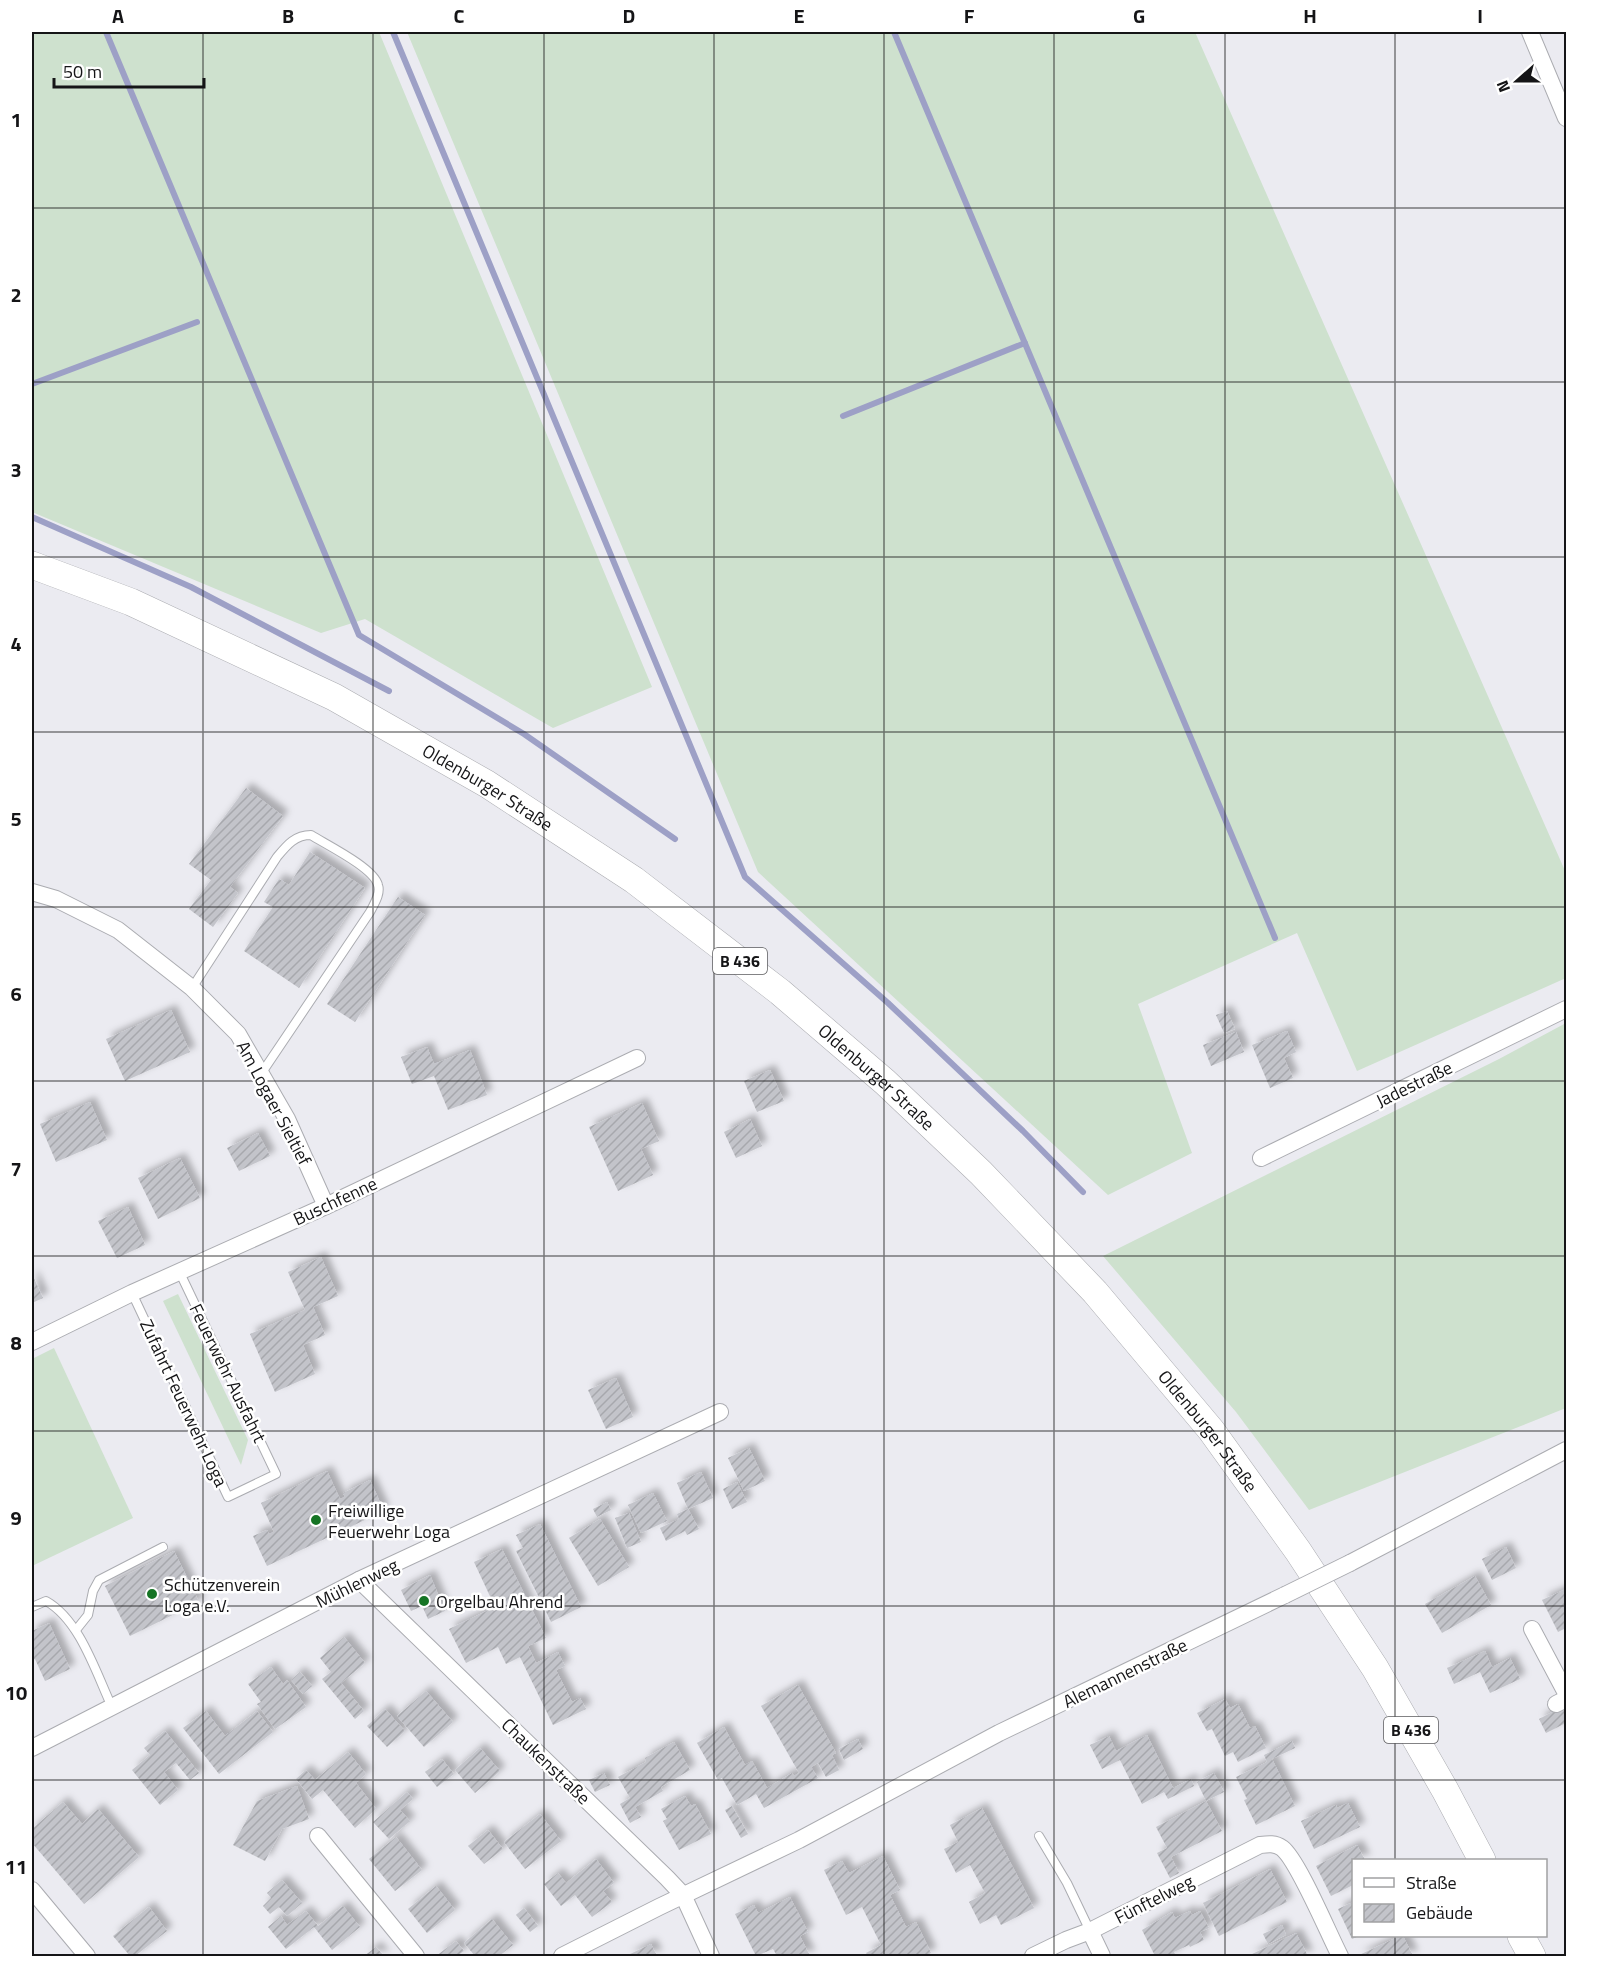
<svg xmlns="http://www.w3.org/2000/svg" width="1598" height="1988" font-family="'Titillium Web',sans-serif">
  <defs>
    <pattern id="building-hatch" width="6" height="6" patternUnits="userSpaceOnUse" patternTransform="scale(1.5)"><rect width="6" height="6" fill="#c3c4ca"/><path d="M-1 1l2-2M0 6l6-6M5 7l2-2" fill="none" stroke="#a7a8ad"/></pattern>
    <filter id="shadow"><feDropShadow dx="5.5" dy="-5.5" stdDeviation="3" flood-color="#0004"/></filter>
  </defs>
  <rect width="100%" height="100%" fill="#ebebf1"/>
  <g fill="#cee1ce">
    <path d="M32,32H379L652,687L553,728L365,619L321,633L32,512Z"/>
    <path d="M407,32H1195L1566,873V978L1357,1071L1297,933L1138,1004L1192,1153L1108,1195L758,872Z"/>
    <path d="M1566,1023V1408L1309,1510L1236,1412L1103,1256L1499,1059Z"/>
    <path d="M178,1294L248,1440L241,1465L163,1301Z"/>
    <path d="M54,1348L133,1518L32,1566V1359Z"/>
  </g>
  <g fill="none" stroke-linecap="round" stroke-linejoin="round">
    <g stroke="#9da0c6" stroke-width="6">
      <path d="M106,32L359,635L524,734L675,839"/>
      <path d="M393,32L745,877L888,1003L1023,1131L1083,1192"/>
      <path d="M894,32L1275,938"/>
      <path d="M32,384L197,322"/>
      <path d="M843,416L1025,343"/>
      <path d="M32,517L191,587L389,691"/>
    </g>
  </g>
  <g fill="url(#building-hatch)" filter="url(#shadow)">
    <path d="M246,788L283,816L230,887L238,893L213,927L189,909L211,880L189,864Z"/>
    <path d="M310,852L365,888L299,988L244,951L273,907L264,902L279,879L289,885Z"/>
    <path d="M398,897L425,915L355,1022L327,1004Z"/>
    <path d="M171,1010L190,1052L125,1081L106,1039Z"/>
    <path d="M1227,1011L1235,1029L1224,1033L1216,1015Z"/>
    <path d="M1287,1031L1296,1052L1284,1058L1293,1078L1270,1088L1252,1045Z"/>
    <path d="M1236,1032L1244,1052L1211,1066L1203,1045Z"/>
    <path d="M427,1047L434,1064L470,1050L487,1095L448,1110L434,1076L412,1084L401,1057Z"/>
    <path d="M770,1070L784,1101L757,1112L744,1081Z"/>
    <path d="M90,1102L107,1140L56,1162L40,1124Z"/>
    <path d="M642,1103L659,1141L641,1149L653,1175L618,1191L589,1127Z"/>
    <path d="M750,1119L762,1146L736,1158L724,1132Z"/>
    <path d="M258,1133L270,1156L239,1171L227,1148Z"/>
    <path d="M180,1158L200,1198L158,1219L138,1178Z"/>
    <path d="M128,1207L145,1245L117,1258L98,1221Z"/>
    <path d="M321,1257L338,1296L313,1307L325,1335L303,1345L315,1374L275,1392L250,1334L305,1310L288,1272Z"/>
    <path d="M32,1274L43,1298L32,1303Z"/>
    <path d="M616,1378L633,1417L606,1429L588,1390Z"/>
    <path d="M749,1448L765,1481L744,1491L728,1458Z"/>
    <path d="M327,1471L340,1499L345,1497L343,1493L370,1480L384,1511L267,1566L253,1536L267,1530L269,1534L274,1532L261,1503Z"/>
    <path d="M701,1472L713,1498L688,1509L677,1483Z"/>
    <path d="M737,1482L747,1502L732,1509L723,1489Z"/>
    <path d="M653,1493L667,1521L641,1533L628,1505Z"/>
    <path d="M607,1502L611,1510L597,1517L593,1509Z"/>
    <path d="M688,1509L699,1529L687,1535L685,1531L666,1541L660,1528L679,1519L677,1514Z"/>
    <path d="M629,1513L641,1542L627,1548L615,1518Z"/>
    <path d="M600,1519L629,1567L598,1586L569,1538Z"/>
    <path d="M540,1524L581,1607L551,1622L516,1551L523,1548L516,1535Z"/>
    <path d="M1506,1547L1516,1568L1492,1580L1482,1559Z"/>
    <path d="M502,1549L546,1638L528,1646L536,1663L558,1652L565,1666L556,1670L572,1702L580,1698L586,1709L553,1725L520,1657L506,1664L498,1647L466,1663L449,1629L495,1607L474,1562Z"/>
    <path d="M174,1551L199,1602L130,1636L105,1586Z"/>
    <path d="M430,1575L445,1611L428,1619L422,1606L411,1611L401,1590Z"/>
    <path d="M1475,1576L1491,1605L1442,1633L1425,1604Z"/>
    <path d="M1566,1589V1628L1558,1632L1542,1600Z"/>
    <path d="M49,1623L70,1669L45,1681L35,1659L32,1661V1631Z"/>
    <path d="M344,1637L365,1663L341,1683L364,1711L355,1719L322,1679L331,1672L320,1658Z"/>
    <path d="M1485,1651L1492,1667L1510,1658L1520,1679L1490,1693L1480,1672L1454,1684L1447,1668Z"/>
    <path d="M271,1667L283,1684L287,1680L306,1707L275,1729L257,1704L261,1702L248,1684Z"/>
    <path d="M300,1672L312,1686L303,1694L291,1680Z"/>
    <path d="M798,1685L836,1753L832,1755L839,1770L826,1777L818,1763L811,1767L818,1778L764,1808L756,1794L737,1805L722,1778L718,1780L697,1743L724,1727L745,1765L752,1761L767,1788L792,1773L794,1776L799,1773L761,1706Z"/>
    <path d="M426,1691L453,1722L424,1747L397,1716Z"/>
    <path d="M1225,1699L1230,1708L1238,1704L1250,1728L1255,1726L1266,1748L1238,1762L1233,1752L1225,1756L1212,1729L1207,1731L1197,1713Z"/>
    <path d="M1566,1705V1723L1546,1733L1539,1719Z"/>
    <path d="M385,1709L405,1731L387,1747L367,1726Z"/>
    <path d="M206,1711L225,1736L257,1711L273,1732L219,1774L183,1728Z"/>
    <path d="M165,1731L199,1773L190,1780L176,1763L164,1772L178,1790L160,1805L132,1770L150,1755L144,1748Z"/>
    <path d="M1147,1735L1173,1788L1191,1779L1194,1786L1168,1799L1164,1792L1142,1804L1120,1760L1102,1769L1090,1745L1109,1736L1116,1751Z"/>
    <path d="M858,1739L863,1749L844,1760L839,1749Z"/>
    <path d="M1292,1741L1295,1748L1272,1759L1295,1806L1256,1825L1244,1800L1247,1799L1236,1777L1267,1762L1264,1755Z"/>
    <path d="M674,1742L690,1770L661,1787L663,1791L635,1807L641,1817L630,1823L620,1804L630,1798L618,1777L646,1762L645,1758Z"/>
    <path d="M480,1748L500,1771L475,1793L455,1770Z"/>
    <path d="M348,1752L366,1774L356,1783L376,1809L355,1828L323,1790L312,1799L296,1779L306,1770L315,1780Z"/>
    <path d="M442,1759L454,1774L437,1787L425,1772Z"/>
    <path d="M604,1773L610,1785L595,1792L589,1780Z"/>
    <path d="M1214,1773L1224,1792L1206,1801L1197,1782Z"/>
    <path d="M297,1786L309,1819L282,1829L265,1861L233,1845L257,1801Z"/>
    <path d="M407,1792L413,1799L400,1810L410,1821L389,1839L373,1822Z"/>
    <path d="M685,1796L691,1806L695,1804L711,1834L679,1850L663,1821L667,1819L661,1809Z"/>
    <path d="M1206,1801L1222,1831L1171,1857L1179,1873L1170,1878L1157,1853L1167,1848L1156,1827Z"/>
    <path d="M63,1802L82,1824L98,1809L139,1857L84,1904L32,1843V1829Z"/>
    <path d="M1348,1803L1360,1827L1314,1849L1301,1821L1336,1805L1337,1808Z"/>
    <path d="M732,1806L748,1834L741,1838L725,1810Z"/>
    <path d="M982,1808L1034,1908L1001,1925L996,1915L980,1924L969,1902L985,1893L970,1865L956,1873L944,1849L958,1842L950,1825Z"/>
    <path d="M540,1814L561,1841L525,1869L504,1842Z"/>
    <path d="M488,1830L503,1849L484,1864L468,1846Z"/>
    <path d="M396,1837L422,1870L395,1891L369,1859Z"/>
    <path d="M1357,1845L1365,1860H1353V1885L1331,1896L1316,1866Z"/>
    <path d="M883,1856L900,1890L890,1895L906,1927L916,1922L931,1953L925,1956H868L866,1953L881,1945L862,1907L846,1915L824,1870L842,1861L849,1873Z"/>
    <path d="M596,1859L614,1883L603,1891L612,1902L592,1917L575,1895L561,1906L544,1884L558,1873L566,1883Z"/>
    <path d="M1270,1869L1287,1902L1219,1936L1203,1903Z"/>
    <path d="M282,1880L302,1903L287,1916L279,1907L270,1914L263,1906L271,1898L267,1893Z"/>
    <path d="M436,1886L455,1910L427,1933L408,1909Z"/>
    <path d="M790,1897L808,1932L800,1936L810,1956H777L773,1949L756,1956L735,1914L754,1905L758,1913Z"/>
    <path d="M1353,1902V1935L1359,1936L1352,1939L1338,1909Z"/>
    <path d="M343,1906L360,1927L332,1950L314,1927L286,1949L268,1927L281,1916L287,1925L306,1911L318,1926Z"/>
    <path d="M149,1907L167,1931L135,1956H130L113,1936Z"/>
    <path d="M524,1908L538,1926L530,1932L516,1915Z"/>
    <path d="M1190,1911L1192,1915L1200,1911L1209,1928L1200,1932L1204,1940L1190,1947L1189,1945L1174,1952L1175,1954L1170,1956H1155L1142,1930L1172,1912L1175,1918Z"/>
    <path d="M492,1919L513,1945L499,1956H475L464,1943Z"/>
    <path d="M1282,1925L1286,1935L1268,1944L1263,1934Z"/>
    <path d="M1296,1933L1308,1956H1248Z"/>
    <path d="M1400,1936H1403L1413,1956H1357Z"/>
    <path d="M456,1941L464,1951L457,1956H436Z"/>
    <path d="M651,1944L657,1956H626Z"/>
    <path d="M376,1947L384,1956H364Z"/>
  </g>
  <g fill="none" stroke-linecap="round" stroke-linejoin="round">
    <defs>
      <g id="service">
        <path d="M192,988L277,857C287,845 295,835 311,835C327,845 374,868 378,885C381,894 374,904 370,912L261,1074"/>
        <path d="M132,1293L228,1497L276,1474L180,1273"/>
        <path d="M32,1607L46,1601C80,1620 96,1673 112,1707"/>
        <path d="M76,1630L88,1615L93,1591L99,1580L163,1547"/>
        <path d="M1039,1836L1067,1883L1090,1931"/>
      </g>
      <g id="minor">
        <path d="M1530,32L1566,118"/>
        <path d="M32,892L56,899L118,930L192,988L238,1034L287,1119L326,1206"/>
        <path d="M1261,1158L1566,1009"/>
        <path d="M32,1342L132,1293L326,1206L637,1058"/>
        <path d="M1350,1563L1566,1450"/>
        <path d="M359,1580L667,1878L683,1895L711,1956"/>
        <path d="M1532,1629L1566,1693"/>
        <path d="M1556,1704L1566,1699"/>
        <path d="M32,1748L359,1580L720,1412"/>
        <path d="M318,1836L416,1956"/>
        <path d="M32,1890L87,1956"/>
        <path d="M1090,1931L1102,1956"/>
        <path d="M562,1956L659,1907L799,1840L999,1733L1285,1595"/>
        <path d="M1033,1956L1066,1940L1090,1931L1260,1845C1268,1844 1275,1843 1282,1848C1298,1860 1329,1935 1340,1956"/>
      </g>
      <g id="primary">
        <path id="s1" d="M32,565L131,602L334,697L487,784L634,880L780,992L885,1082L981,1173L1095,1292L1211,1430L1298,1551L1375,1668L1445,1790L1482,1860"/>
        <path d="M1521,1936L1532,1956"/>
      </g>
    </defs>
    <use href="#service" stroke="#abacb1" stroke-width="10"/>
    <use href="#minor" stroke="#abacb1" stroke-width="18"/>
    <use href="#primary" stroke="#abacb1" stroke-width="28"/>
    <use href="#service" stroke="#fff" stroke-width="8"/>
    <use href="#minor" stroke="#fff" stroke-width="16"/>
    <use href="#primary" stroke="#fff" stroke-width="27"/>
    <defs>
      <path id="minor-bridge" d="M1285,1595L1350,1563"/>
    </defs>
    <use href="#minor-bridge" stroke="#abacb1" stroke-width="18" stroke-linecap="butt"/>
    <use href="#minor-bridge" stroke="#fff" stroke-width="16"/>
  </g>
  <path fill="none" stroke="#151517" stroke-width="1.5" stroke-opacity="0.55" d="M203,32V1956M373,32V1956M544,32V1956M714,32V1956M884,32V1956M1054,32V1956M1225,32V1956M1395,32V1860M32,208H1566M32,382H1566M32,557H1566M32,732H1566M32,907H1566M32,1081H1566M32,1256H1566M32,1431H1566M32,1606H1566M32,1780H1566M1395,1936V1956"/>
  <g fill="#157424" stroke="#fff" stroke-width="2">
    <circle cx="316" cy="1520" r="6"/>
    <circle cx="152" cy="1594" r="6"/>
    <circle cx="424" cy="1601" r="6"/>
  </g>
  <g text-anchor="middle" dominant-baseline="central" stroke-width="5" stroke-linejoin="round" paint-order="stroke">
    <g fill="#fff" stroke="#5b5b5d" stroke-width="1.5">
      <rect x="713" y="948" width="54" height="26" rx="4.5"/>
      <rect x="1384" y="1717" width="54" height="26" rx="4.5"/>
    </g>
    <g font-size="16" font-weight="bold" fill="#151517">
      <text x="740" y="961">B 436</text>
      <text x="1411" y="1730">B 436</text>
    </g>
    <g font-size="18" fill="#151517" stroke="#fff">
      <text stroke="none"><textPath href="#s1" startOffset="508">Oldenburger Straße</textPath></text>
      <text stroke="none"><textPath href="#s1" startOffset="994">Oldenburger Straße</textPath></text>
      <text transform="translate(1414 1084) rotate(-26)">Jadestraße</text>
      <text transform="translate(274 1103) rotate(62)">Am Logaer Sieltief</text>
      <text transform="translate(335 1201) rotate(-25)">Buschfenne</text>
      <text transform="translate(228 1373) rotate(64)">Feuerwehr Ausfahrt</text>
      <text transform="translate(184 1403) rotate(65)">Zufahrt Feuerwehr Loga</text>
      <text stroke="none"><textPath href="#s1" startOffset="1480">Oldenburger Straße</textPath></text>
      <text transform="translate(357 1583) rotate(-26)">Mühlenweg</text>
      <text transform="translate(1125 1673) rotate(-26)">Alemannenstraße</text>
      <text transform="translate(546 1761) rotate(44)">Chaukenstraße</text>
      <text transform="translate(1154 1899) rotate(-27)">Fünftelweg</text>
    </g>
    <g font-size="18" fill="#151517" stroke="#fff" text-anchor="start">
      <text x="328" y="1510">Freiwillige<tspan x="328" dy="21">Feuerwehr Loga</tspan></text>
      <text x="164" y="1584">Schützenverein<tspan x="164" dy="21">Loga e.V.</tspan></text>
      <text x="436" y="1601">Orgelbau Ahrend</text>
    </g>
  </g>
  <rect width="1598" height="1988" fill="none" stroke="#ffffff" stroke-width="66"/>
  <rect x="1352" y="1859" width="195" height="78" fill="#ffffff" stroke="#a1a1a2" stroke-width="1.5"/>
  <rect x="1364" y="1878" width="30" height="9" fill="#ffffff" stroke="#a1a1a2" stroke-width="1.5"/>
  <text x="1406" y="1889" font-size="18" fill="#151517">Straße</text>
  <rect x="1364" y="1904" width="30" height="18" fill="url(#building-hatch)" stroke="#a1a1a2" stroke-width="1.5"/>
  <text x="1406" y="1919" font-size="18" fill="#151517">Gebäude</text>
  <g transform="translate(1517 81) rotate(249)" stroke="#ffffff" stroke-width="4.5" paint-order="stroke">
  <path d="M0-4.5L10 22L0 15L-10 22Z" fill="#151517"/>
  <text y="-9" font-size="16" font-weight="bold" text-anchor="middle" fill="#151517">N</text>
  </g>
  <path d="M54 78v9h150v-9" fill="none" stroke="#151517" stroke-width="3"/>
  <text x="63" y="78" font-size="18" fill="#151517" stroke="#ffffff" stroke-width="4.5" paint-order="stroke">50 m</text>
  <rect x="33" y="33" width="1532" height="1922" fill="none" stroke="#151517" stroke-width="2"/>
  <g font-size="20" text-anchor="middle" font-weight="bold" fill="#151517">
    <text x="118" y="23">A</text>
    <text x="288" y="23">B</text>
    <text x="459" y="23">C</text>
    <text x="629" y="23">D</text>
    <text x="799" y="23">E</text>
    <text x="969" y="23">F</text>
    <text x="1139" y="23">G</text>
    <text x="1310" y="23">H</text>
    <text x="1480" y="23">I</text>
    <text x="16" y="127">1</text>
    <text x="16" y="302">2</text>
    <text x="16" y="477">3</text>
    <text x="16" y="651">4</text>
    <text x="16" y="826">5</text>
    <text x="16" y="1001">6</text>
    <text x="16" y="1176">7</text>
    <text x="16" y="1350">8</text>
    <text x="16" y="1525">9</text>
    <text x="16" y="1700">10</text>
    <text x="16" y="1874">11</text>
  </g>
</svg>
